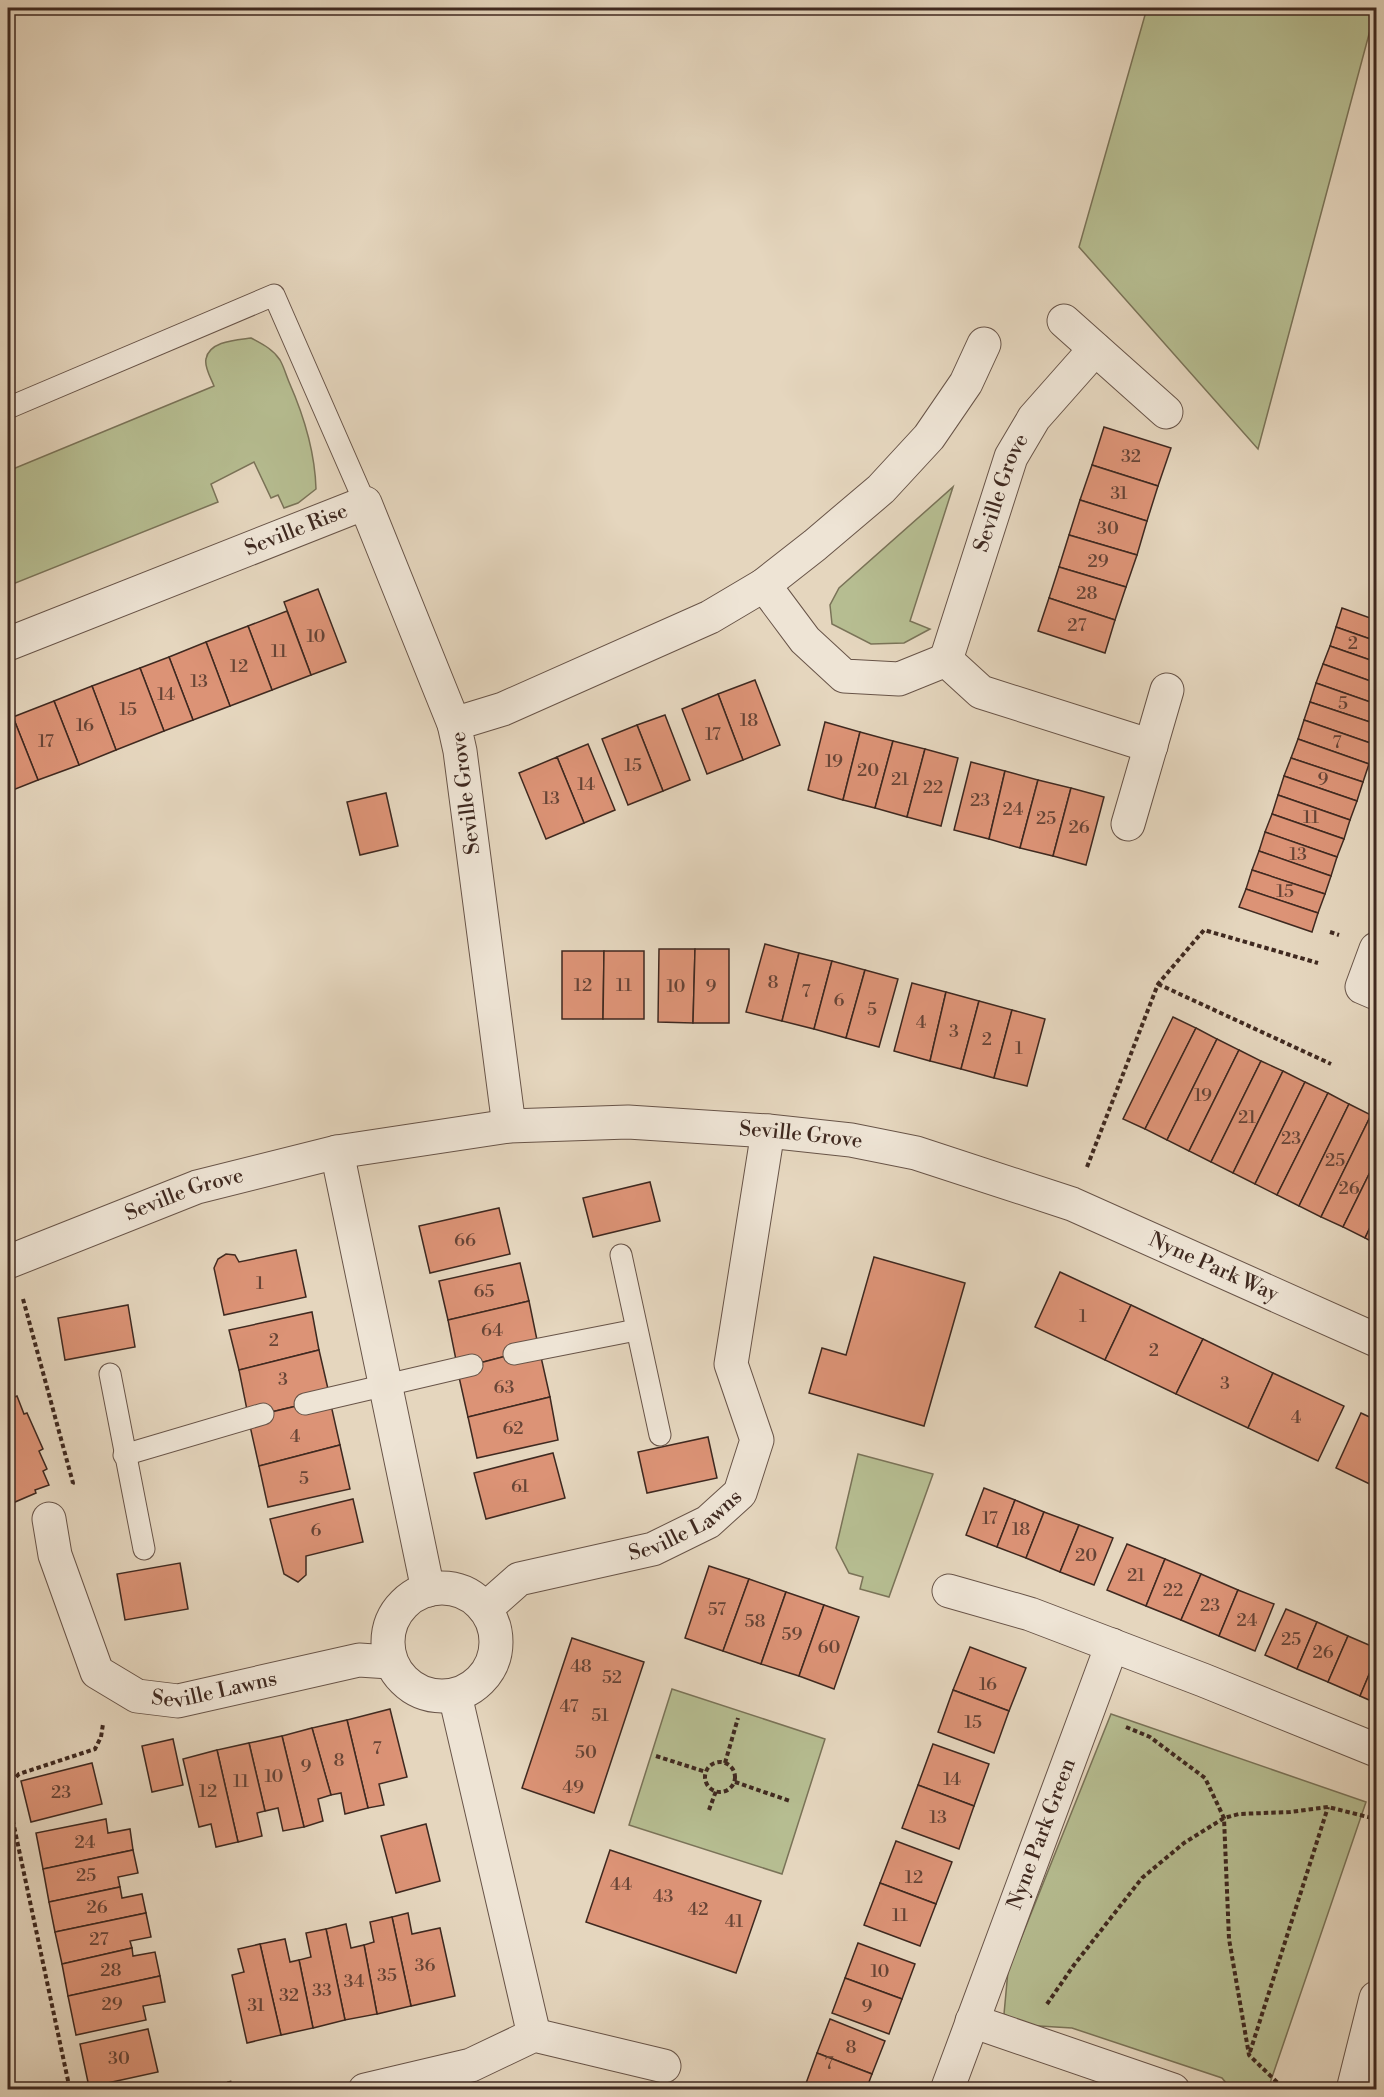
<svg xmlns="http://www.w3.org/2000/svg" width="1384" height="2097" font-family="'Libre Bodoni',serif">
  <rect width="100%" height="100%" fill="#e5d6be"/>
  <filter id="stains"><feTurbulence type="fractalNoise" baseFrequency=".00333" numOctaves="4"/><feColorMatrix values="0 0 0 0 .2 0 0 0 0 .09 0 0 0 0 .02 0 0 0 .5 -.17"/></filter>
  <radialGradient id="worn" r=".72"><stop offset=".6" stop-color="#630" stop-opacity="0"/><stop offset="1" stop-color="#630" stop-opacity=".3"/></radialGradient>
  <g fill="#b6bd91" stroke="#7a7358" stroke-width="1.5">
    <path d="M1147,8H1376L1258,449L1079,247Z"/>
    <path d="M251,338C262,344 273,349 280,360C284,367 286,375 289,382C304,416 315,452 316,489L298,503L284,508L278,495L271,498L254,462L211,484L218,502L8,586V471L214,386C211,378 204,367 206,359C209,341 237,340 251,338Z"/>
    <path d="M953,487L910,621L930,629L904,643L871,644L832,624L830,605L839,588Z"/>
    <path d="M858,1454L933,1474L889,1597L860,1589L863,1577L849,1573L836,1548Z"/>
    <path d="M672,1689L825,1739L782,1874L629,1825Z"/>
    <path d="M1111,1714L1366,1802L1268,2089H1231L1222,2078L1072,2028L1023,2025L1004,2014L1008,1971Z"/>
  </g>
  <g fill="#dc9376" stroke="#3f2920" stroke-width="1.5">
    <path d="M1104,427L1171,448L1158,486L1092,465Z"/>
    <path d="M1092,465L1158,486L1147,521L1080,500Z"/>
    <path d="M1080,500L1147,521L1137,555L1069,535Z"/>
    <path d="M1069,535L1137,555L1126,587L1059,567Z"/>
    <path d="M1059,567L1126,587L1115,620L1049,598Z"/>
    <path d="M318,589L346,662L311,675L284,602Z"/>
    <path d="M1049,598L1115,620L1105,653L1038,631Z"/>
    <path d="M1342,608L1376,620V641L1336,627Z"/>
    <path d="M287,611L311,675L272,690L248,626Z"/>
    <path d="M248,626L272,690L230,706L206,642Z"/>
    <path d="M1336,627L1376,641V662L1330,646Z"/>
    <path d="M206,642L230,706L193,720L169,657Z"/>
    <path d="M1330,646L1376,662V683L1323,664Z"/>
    <path d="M169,657L193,720L164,731L140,668Z"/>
    <path d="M1323,664L1376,683V704L1316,683Z"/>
    <path d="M140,668L164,731L116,750L92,686Z"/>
    <path d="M755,680L780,745L743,760L718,694Z"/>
    <path d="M1316,683L1376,704V724L1310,702Z"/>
    <path d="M92,686L116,750L79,765L54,701Z"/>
    <path d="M718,694L743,760L707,774L682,709Z"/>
    <path d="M54,701L79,765L38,780L13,717Z"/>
    <path d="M1310,702L1376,724V745L1304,720Z"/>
    <path d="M665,715L690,780L663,791L637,725Z"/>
    <path d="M13,717L38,780L8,792V719Z"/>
    <path d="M1304,720L1376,745L1369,764L1298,739Z"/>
    <path d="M825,722L860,732L843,800L808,790Z"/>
    <path d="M637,725L663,791L628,805L602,739Z"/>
    <path d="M860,732L893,741L875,808L843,800Z"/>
    <path d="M1298,739L1369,764L1363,782L1291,758Z"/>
    <path d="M893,741L925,749L907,817L875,808Z"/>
    <path d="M588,744L615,810L584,823L557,757Z"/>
    <path d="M925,749L958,758L941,826L907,817Z"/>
    <path d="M557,757L584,823L546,839L519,773Z"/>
    <path d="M1291,758L1363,782L1357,801L1284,776Z"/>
    <path d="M971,762L1005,771L989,839L954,830Z"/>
    <path d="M1005,771L1038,780L1020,848L989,839Z"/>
    <path d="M1284,776L1357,801L1350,820L1278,795Z"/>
    <path d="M1038,780L1071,788L1053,856L1020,848Z"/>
    <path d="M1071,788L1104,797L1086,865L1053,856Z"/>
    <path d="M386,793L398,846L360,855L347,802Z"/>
    <path d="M1278,795L1350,820L1344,839L1272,814Z"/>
    <path d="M1272,814L1344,839L1337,857L1265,832Z"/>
    <path d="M1265,832L1337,857L1331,876L1259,851Z"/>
    <path d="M1259,851L1331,876L1325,894L1252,870Z"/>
    <path d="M1252,870L1325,894L1318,913L1246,889Z"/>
    <path d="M1246,889L1318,913L1312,932L1239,907Z"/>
    <path d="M765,944L799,953L782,1021L746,1012Z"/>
    <path d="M659,949H695L693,1023L658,1022Z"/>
    <path d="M695,949H729V1023H693Z"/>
    <path d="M562,951H604L603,1019H562Z"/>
    <path d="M604,951H644V1019H603Z"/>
    <path d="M799,953L832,961L814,1029L782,1021Z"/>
    <path d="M832,961L865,970L846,1038L814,1029Z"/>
    <path d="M865,970L898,979L879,1047L846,1038Z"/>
    <path d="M912,983L946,992L930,1061L894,1051Z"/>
    <path d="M946,992L979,1001L961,1069L930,1061Z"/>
    <path d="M979,1001L1012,1010L994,1078L961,1069Z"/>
    <path d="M1012,1010L1045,1019L1027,1086L994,1078Z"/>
    <path d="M1173,1017L1196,1028L1145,1129L1123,1119Z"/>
    <path d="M1196,1028L1217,1039L1167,1140L1145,1129Z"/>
    <path d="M1217,1039L1239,1050L1189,1151L1167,1140Z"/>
    <path d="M1239,1050L1261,1061L1211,1162L1189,1151Z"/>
    <path d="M1261,1061L1283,1071L1233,1173L1211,1162Z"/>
    <path d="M1283,1071L1305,1082L1255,1184L1233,1173Z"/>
    <path d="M1305,1082L1328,1093L1277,1195L1255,1184Z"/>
    <path d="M1328,1093L1349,1104L1299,1206L1277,1195Z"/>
    <path d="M1349,1104L1371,1115L1321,1217L1299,1206Z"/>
    <path d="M1371,1115L1376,1118V1160L1343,1227L1321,1217Z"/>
    <path d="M1376,1160V1215L1365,1238L1343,1227Z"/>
    <path d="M650,1182L660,1221L593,1237L583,1198Z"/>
    <path d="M499,1208L510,1254L430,1273L419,1226Z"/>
    <path d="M1376,1215V1244L1365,1238Z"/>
    <path d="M296,1250L306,1297L224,1315L214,1268L218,1259L226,1254L235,1255L239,1262Z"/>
    <path d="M874,1257L965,1283L924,1426L809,1393L822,1348L846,1355Z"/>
    <path d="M520,1263L529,1301L448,1320L439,1281Z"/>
    <path d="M1060,1272L1131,1305L1105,1360L1035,1327Z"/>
    <path d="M529,1301L537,1340L514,1354L472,1365L456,1360L448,1320Z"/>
    <path d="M128,1305L135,1347L65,1360L58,1318Z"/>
    <path d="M1131,1305L1203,1339L1176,1394L1105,1360Z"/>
    <path d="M312,1312L319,1350L239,1370L229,1330Z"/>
    <path d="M1203,1339L1273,1373L1248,1428L1176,1394Z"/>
    <path d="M319,1350L328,1389L305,1404L263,1414L247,1410L239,1370Z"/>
    <path d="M514,1354L541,1357L550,1397L468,1417L459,1377L472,1365Z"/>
    <path d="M1273,1373L1344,1406L1318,1461L1248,1428Z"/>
    <path d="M8,1387L12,1398L17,1396L24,1414L27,1413L43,1449L39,1451L47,1469L43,1471L49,1485L35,1490L36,1493L8,1505Z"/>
    <path d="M550,1397L558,1440L477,1458L468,1417Z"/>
    <path d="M305,1404L331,1405L340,1445L259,1466L250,1426L263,1414Z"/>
    <path d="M1361,1413L1376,1420V1487L1336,1468Z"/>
    <path d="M708,1437L717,1478L647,1493L638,1452Z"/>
    <path d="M340,1445L350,1489L268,1507L259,1466Z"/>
    <path d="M553,1453L565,1498L486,1519L474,1473Z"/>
    <path d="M984,1488L1015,1500L997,1547L966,1535Z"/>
    <path d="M353,1499L363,1542L306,1556V1575L298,1582L284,1574L270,1519Z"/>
    <path d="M1015,1500L1044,1512L1026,1558L997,1547Z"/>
    <path d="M1044,1512L1079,1525L1060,1572L1026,1558Z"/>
    <path d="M1079,1525L1113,1538L1094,1585L1060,1572Z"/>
    <path d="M1127,1544L1165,1559L1146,1606L1107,1590Z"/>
    <path d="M1165,1559L1201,1574L1181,1620L1146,1606Z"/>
    <path d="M180,1563L188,1609L125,1620L117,1574Z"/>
    <path d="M709,1566L749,1579L723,1651L685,1638Z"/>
    <path d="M1201,1574L1238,1590L1219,1636L1181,1620Z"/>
    <path d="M749,1579L786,1592L761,1664L723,1651Z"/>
    <path d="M1238,1590L1274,1604L1255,1651L1219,1636Z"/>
    <path d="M786,1592L824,1605L799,1676L761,1664Z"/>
    <path d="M824,1605L859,1617L834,1689L799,1676Z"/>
    <path d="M1286,1609L1317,1622L1297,1669L1265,1655Z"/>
    <path d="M1317,1622L1348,1636L1328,1682L1297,1669Z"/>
    <path d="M1348,1636L1376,1648V1658L1360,1696L1328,1682Z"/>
    <path d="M572,1638L644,1662L594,1813L522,1788Z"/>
    <path d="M970,1647L1026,1668L1009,1711L953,1690Z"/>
    <path d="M1376,1658V1703L1360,1696Z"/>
    <path d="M953,1690L1009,1711L994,1753L938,1732Z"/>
    <path d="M390,1709L407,1777L379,1784L384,1805L368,1808L347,1720Z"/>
    <path d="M347,1720L368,1808L345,1814L341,1793L331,1795L312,1728Z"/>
    <path d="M312,1728L331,1795L318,1799L323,1821L304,1827L282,1736Z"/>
    <path d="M282,1736L304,1827L283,1831L278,1808L265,1811L249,1743Z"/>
    <path d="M173,1739L183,1785L152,1792L142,1746Z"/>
    <path d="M249,1743L265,1811L257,1813L262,1836L238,1842L217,1750Z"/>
    <path d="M933,1744L989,1764L974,1806L918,1785Z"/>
    <path d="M217,1750L238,1842L216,1847L211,1824L199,1827L183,1759Z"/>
    <path d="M92,1763L102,1804L31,1822L21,1781Z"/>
    <path d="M918,1785L974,1806L959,1849L902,1828Z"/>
    <path d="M106,1819L108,1833L130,1829L133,1850L43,1869L36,1833Z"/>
    <path d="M426,1824L440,1881L396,1893L381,1836Z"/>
    <path d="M896,1841L952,1862L936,1904L880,1883Z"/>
    <path d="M133,1850L138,1873L118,1877L120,1887L49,1902L43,1869Z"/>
    <path d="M610,1850L761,1901L736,1973L586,1922Z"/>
    <path d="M880,1883L936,1904L920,1946L864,1925Z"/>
    <path d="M120,1887L122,1898L142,1894L146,1913L55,1932L49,1902Z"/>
    <path d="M146,1913L151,1937L130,1941L132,1948L62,1964L55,1932Z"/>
    <path d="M408,1913L412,1934L440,1928L455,1996L411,2006L392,1917Z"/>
    <path d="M392,1917L411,2006L377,2014L364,1945L374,1942L370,1922Z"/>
    <path d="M346,1924L351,1948L364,1945L377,2014L345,2020L326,1929Z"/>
    <path d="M326,1929L345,2020L313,2028L299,1960L311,1957L306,1933Z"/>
    <path d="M285,1939L290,1962L299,1960L313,2028L281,2035L260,1944Z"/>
    <path d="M858,1943L915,1964L902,1999L845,1978Z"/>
    <path d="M260,1944L281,2035L247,2043L232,1975L244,1972L238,1949Z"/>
    <path d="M132,1948L133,1956L155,1952L160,1976L68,1996L62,1964Z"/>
    <path d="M160,1976L165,2002L143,2006L146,2020L76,2035L68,1996Z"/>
    <path d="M845,1978L902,1999L889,2034L832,2013Z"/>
    <path d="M830,2019L885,2041L872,2074L817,2053Z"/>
    <path d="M148,2029L158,2072L89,2087L80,2044Z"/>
    <path d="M817,2053L872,2074L866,2090H815L805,2086Z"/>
  </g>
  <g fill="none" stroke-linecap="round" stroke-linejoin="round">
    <defs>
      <g id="lane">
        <path d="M8,408L274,295L365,503"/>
        <path d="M621,1255L660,1435"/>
        <path d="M514,1354L636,1330"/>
        <path d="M110,1374L144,1549"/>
        <path d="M305,1404L472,1365"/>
        <path d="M124,1455L263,1414"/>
      </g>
      <g id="street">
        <path d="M1064,321L1166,412"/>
        <path d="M764,585L805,640L844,676L899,679L946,660L981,692L1151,746"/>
        <path id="s1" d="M8,644L365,503L454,724"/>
        <path id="s2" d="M946,660L1011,457L1034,418L1095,349"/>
        <path d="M1128,824L1167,690"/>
        <path d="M1376,949L1362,987L1376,993"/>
        <path d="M509,1126L460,751L454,724L503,709L710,617L764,585L815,545L881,489L929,437L966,383L984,344"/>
        <path d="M337,1152L428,1590"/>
        <path id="s3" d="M8,1262L197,1187L337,1152L509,1126L628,1122L768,1131L851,1140L916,1153L1072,1204L1376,1340"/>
        <path id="s4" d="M49,1519L55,1555L97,1672L137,1696L178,1701L359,1660L390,1662"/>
        <circle cx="442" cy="1642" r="54"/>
        <path d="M949,1591L1030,1614L1203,1680L1376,1750"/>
        <path id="s5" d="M485,1609L519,1579L653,1549L708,1522L740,1493L757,1440L731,1364L768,1131"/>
        <path d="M455,1695L534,2035"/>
        <path d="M972,2021L1173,2090"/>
        <path d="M365,2090L471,2065L534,2035L664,2066"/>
        <path id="s6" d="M947,2090L1112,1645"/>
        <path d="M1353,2090L1376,1998"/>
      </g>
    </defs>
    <use href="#lane" stroke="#685448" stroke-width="23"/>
    <use href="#street" stroke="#685448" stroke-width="35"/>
    <g stroke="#3f2920" stroke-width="4" stroke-dasharray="4.5 3" stroke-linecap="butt">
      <path d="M1330,932L1339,935"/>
      <path d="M1158,984L1331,1064"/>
      <path d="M1087,1167L1158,984L1204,930L1318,963"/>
      <path d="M23,1299L73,1483L72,1485"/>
      <path d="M1126,1727L1150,1737L1205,1778L1224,1818L1229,1939L1249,2055L1285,2090"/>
      <path d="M656,1756L706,1772"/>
      <circle cx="720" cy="1777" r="15"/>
      <path d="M725,1763L738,1718"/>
      <path d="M735,1782L790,1801"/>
      <path d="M8,1789L10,1783L19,1774L95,1749L101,1737L103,1724"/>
      <path d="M8,1798L70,2090"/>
      <path d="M709,1810L716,1791"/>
      <path d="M1047,2004L1074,1965L1142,1878L1184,1843L1224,1818L1239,1814L1290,1812L1328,1807L1376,1819"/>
      <path d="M1250,2052L1328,1807"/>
      <path d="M198,2090L234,2082L236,2090"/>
    </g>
    <use href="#lane" stroke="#eee4d5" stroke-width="21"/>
    <use href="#street" stroke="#eee4d5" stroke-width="33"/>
  </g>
  <g text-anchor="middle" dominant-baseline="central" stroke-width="5" stroke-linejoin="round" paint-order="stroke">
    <g font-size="18" fill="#664436">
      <text x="1131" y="456">32</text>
      <text x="1119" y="493">31</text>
      <text x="1108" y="528">30</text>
      <text x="1098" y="561">29</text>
      <text x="1087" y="593">28</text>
      <text x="1077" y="625">27</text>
      <text x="316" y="636">10</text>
      <text x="1353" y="643">2</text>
      <text x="279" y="651">11</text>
      <text x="239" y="666">12</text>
      <text x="199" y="681">13</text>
      <text x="166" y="694">14</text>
      <text x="1343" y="703">5</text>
      <text x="128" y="709">15</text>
      <text x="749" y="720">18</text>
      <text x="85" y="725">16</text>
      <text x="713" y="734">17</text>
      <text x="46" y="741">17</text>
      <text x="1337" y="742">7</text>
      <text x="834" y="761">19</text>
      <text x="633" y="765">15</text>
      <text x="868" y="770">20</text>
      <text x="900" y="779">21</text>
      <text x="1323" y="779">9</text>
      <text x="586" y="784">14</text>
      <text x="933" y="787">22</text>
      <text x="551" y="798">13</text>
      <text x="980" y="800">23</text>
      <text x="1013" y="809">24</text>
      <text x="1311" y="817">11</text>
      <text x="1046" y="818">25</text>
      <text x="1079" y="827">26</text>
      <text x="1298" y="854">13</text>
      <text x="1285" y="891">15</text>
      <text x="773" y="982">8</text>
      <text x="583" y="985">12</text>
      <text x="624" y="985">11</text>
      <text x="676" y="986">10</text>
      <text x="711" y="986">9</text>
      <text x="806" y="991">7</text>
      <text x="839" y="1000">6</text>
      <text x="872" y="1009">5</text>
      <text x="921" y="1022">4</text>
      <text x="954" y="1031">3</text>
      <text x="987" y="1039">2</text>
      <text x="1019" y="1048">1</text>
      <text x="1203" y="1095">19</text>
      <text x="1247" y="1117">21</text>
      <text x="1291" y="1138">23</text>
      <text x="1335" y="1160">25</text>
      <text x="1349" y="1188">26</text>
      <text x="465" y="1240">66</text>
      <text x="260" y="1283">1</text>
      <text x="484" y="1291">65</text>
      <text x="1083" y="1316">1</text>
      <text x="492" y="1330">64</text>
      <text x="274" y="1340">2</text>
      <text x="1154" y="1350">2</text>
      <text x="283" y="1379">3</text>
      <text x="1225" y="1383">3</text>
      <text x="504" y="1387">63</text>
      <text x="1296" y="1417">4</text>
      <text x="513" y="1428">62</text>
      <text x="295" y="1436">4</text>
      <text x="304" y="1478">5</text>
      <text x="520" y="1486">61</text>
      <text x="990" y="1518">17</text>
      <text x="1021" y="1529">18</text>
      <text x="316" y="1530">6</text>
      <text x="1086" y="1555">20</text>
      <text x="1136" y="1575">21</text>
      <text x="1173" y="1590">22</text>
      <text x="1210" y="1605">23</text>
      <text x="717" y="1609">57</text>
      <text x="1247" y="1620">24</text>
      <text x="755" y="1621">58</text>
      <text x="792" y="1634">59</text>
      <text x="1291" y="1639">25</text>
      <text x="829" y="1647">60</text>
      <text x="1323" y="1652">26</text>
      <text x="581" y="1666">48</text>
      <text x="612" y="1677">52</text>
      <text x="988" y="1684">16</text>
      <text x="569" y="1706">47</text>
      <text x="600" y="1715">51</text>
      <text x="973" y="1722">15</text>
      <text x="377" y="1748">7</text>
      <text x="586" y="1752">50</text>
      <text x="339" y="1760">8</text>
      <text x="306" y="1766">9</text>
      <text x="274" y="1776">10</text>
      <text x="952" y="1779">14</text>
      <text x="241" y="1781">11</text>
      <text x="573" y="1787">49</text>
      <text x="208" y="1791">12</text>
      <text x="61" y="1792">23</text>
      <text x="938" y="1817">13</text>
      <text x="85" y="1842">24</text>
      <text x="86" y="1875">25</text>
      <text x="914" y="1877">12</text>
      <text x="621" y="1884">44</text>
      <text x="663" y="1896">43</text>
      <text x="97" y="1907">26</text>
      <text x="698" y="1909">42</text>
      <text x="900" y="1915">11</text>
      <text x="734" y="1921">41</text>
      <text x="99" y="1939">27</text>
      <text x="425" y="1965">36</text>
      <text x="111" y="1970">28</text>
      <text x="880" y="1971">10</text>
      <text x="387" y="1975">35</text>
      <text x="354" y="1981">34</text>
      <text x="322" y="1990">33</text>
      <text x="289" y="1995">32</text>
      <text x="112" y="2004">29</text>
      <text x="256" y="2005">31</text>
      <text x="867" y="2006">9</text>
      <text x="851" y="2047">8</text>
      <text x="119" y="2058">30</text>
      <text x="829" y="2063">7</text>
    </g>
    <g font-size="21" fill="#3f2920" stroke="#eee4d5">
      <text stroke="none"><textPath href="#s2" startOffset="176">Seville Grove</textPath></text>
      <text stroke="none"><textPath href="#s1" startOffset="310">Seville Rise</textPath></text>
      <text transform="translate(466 793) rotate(-97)">Seville Grove</text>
      <text stroke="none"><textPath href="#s3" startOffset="814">Seville Grove</textPath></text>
      <text stroke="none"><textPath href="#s3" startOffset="189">Seville Grove</textPath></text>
      <text stroke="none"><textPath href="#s3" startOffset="1250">Nyne Park Way</textPath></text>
      <text stroke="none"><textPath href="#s5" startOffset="222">Seville Lawns</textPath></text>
      <text stroke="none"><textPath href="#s4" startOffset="286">Seville Lawns</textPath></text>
      <text stroke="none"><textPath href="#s6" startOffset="273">Nyne Park Green</textPath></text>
    </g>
  </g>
  <rect width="1384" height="2097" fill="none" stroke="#e5d6be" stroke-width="30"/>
  <rect x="9" y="9" width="1366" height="2079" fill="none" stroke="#3f2920" stroke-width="3"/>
  <rect x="15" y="15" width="1354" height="2067" fill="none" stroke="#3f2920" stroke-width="1.5"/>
  <rect width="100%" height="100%" filter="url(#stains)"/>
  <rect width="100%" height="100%" fill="url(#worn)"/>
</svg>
